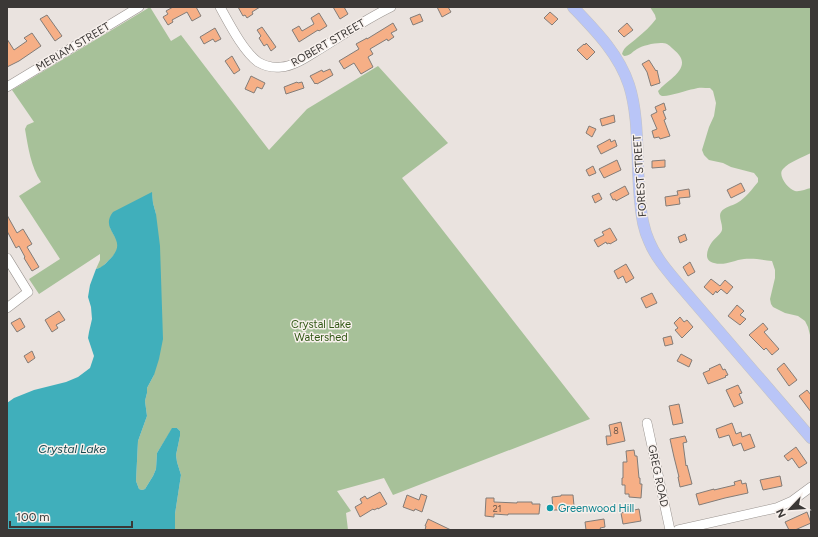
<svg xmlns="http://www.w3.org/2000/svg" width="818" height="537" font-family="Figtree,sans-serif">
  <rect width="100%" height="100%" fill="#eae3df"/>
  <g fill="#a7c199">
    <path d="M150,7L171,41L181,35L269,150L307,109L378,66L448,143L402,178L590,419L393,495L384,478L337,491L351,511L346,513L348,530H175V514L181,475L177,462L176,455L180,436V431L177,428L172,429L157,453L156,469L153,476L145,489L142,490L139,489L136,481L138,441L147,416L145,401L147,393V388L154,375L156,214L153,203L152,193L110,228L118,242V248L116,253L102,267L96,269L100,260V254L39,294L29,279L60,259L19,196L41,182C31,167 28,147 25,129L27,125L34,122L12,90Z"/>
    <path d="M650,7H811V153C803,157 789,162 783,169C777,175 788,189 795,191C800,192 806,189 811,188V346L810,347V335L808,327L805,321L798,316L785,313L773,307L771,304L770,299L775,278V270L772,261C763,260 754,258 744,259C734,260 725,266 714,263C703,261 707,249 712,242C715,238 721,234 722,230C723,224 718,217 721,212C724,207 732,206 737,203C746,198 752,189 758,182V178L754,173L731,167L723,163L709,160L704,155L702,150L709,127L714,116L716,103L713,91L710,88C704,88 699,87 694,89C686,90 669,97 662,96C659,95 659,93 658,91L660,89C668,80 690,69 679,55C678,53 669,45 667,44C661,41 643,45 637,49C632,52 630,56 624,56L622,54C624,46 632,43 637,38C644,32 651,26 656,19L655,15Z"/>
  </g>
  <path fill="#40afbb" d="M152,192L153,203L156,214L160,246L163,339L159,359L154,375L147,388V393L145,401L147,416L138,441L136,481L139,489L142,490L145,489L153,476L156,469L157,453L172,428H177L180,431V436L176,455L177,462L181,475L175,514V530H7V403L14,398L34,390L66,382L78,377L90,368L94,356L88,338L89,332L92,319L91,307L88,297L90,285L96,269C103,267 106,263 111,258C130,238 98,231 113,212Z"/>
  <g fill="#f6af86" stroke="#827c78">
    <path d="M173,7H196L201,16L192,21L187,12L172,20L173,22L168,25L163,17L168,14L166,11Z"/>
    <path d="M238,7H260L252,12L253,14L247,18L245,15L243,16Z"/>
    <path d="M333,7H344L348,14L340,19Z"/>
    <path d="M437,7H448L451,12L442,17Z"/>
    <path d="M550,12L558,19L552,25L544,18Z"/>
    <path d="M319,13L327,26L319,31L318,30L299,42L292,30L299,26L302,31L314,24L311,18Z"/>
    <path d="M420,14L423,21L413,25L410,18Z"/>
    <path d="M47,15L62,36L55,41L40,19Z"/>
    <path d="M393,23L397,30L391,33L394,37L388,41L387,39L370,49L373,54L368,57L373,67L361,74L354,63L344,69L339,61L359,49L356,44L367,38V39Z"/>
    <path d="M627,23L633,30L624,37L618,31Z"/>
    <path d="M262,27L276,47L271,51L267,44L264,46L259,38L261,36L257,30Z"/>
    <path d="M215,28L221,39L215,42L213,39L204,44L200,37Z"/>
    <path d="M32,33L41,46L19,61L7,67V39L14,50L27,41L24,38Z"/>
    <path d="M586,43L595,52L587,60L577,50L584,44L585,45Z"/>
    <path d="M232,56L240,70L234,74L225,61Z"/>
    <path d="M649,60L656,71L657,70L660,83L651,86L647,72L642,64Z"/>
    <path d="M330,69L333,75L317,84L316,83L315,84L310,76L322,70L323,72Z"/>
    <path d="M251,76L265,83L262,89L257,87L254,93L245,89Z"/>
    <path d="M297,82L298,83L302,82L304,88L286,94L284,87Z"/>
    <path d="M664,103L666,110L663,111L666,119L664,120L670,136L660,139L659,137L654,138L652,131L657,129L651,115L657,112L655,107Z"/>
    <path d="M614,115L615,122L602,126L600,119Z"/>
    <path d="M589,126L596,129L592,137L586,133Z"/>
    <path d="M610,139L611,142L615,140L617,146L601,154L597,146Z"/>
    <path d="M617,160L621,170L604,178L599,169Z"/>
    <path d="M665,160V167L652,168V161Z"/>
    <path d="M593,166L596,173L589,176L586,170Z"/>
    <path d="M741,183L745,191L731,198L727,190Z"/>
    <path d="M625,186L629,194L616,201L615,199L613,200L610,194Z"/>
    <path d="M689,189L690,197L679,198L680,204L666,206L665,197L678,195L677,191Z"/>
    <path d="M599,193L602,199L595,203L592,196Z"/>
    <path d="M7,215L17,233L23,229L32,244L27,247L39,267L32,271L24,258L25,257L19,246L16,248L7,231Z"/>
    <path d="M610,228L617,240L610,244L609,243L607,244L606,242L598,247L594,240L604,235L602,232Z"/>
    <path d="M685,234L687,240L680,243L678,237Z"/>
    <path d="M690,262L695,272L688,276L683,267Z"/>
    <path d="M626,264L634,278L626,283L623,276L618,279L614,271Z"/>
    <path d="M711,279L720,286L725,280L733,287L727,294L721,289L717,293L716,291L713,295L704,287Z"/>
    <path d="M652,293L657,303L646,308L641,298Z"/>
    <path d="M737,305L744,311L740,315L746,319L740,325L728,316Z"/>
    <path d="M59,311L65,320L56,325L58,328L52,332L45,320Z"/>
    <path d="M680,317L684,322L687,320L693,327L682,338L675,330L678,328L674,323Z"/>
    <path d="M20,318L25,327L17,332L11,323Z"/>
    <path d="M763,323L768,329L764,332L779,349L772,355L766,348L764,350L749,335Z"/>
    <path d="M671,336L673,344L665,346L663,338Z"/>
    <path d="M32,351L35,358L28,363L24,356Z"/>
    <path d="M681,354L692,360L689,367L677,361Z"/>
    <path d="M784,363L797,380L789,386L777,369Z"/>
    <path d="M720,364L723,370L725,369L728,375L725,376L726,377L708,384L703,373L710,370L709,369Z"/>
    <path d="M738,385L742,393L739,394L743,403L734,407L726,390Z"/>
    <path d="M807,390L811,395V412L799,396Z"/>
    <path d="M679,404L683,423L673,425L669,406Z"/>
    <path d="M621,422L625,441L607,445L606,436H611L609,425Z"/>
    <path d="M732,423L736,434L741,432L742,437L750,434L755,447L744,451L741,443L733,446L729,435L719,438L716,429Z"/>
    <path d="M685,436L687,442L683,443L686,466L687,465L692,484L680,487L678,477H679L674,457L670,439Z"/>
    <path d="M796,447L807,463L799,468L792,458L788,461L784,456Z"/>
    <path d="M634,450L635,456H637L639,478H640V484H642L641,498L629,497V494H625V485H622V478H623V462H627L626,451Z"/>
    <path d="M780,476L782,486L763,490L760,480Z"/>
    <path d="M741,480L742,484L746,483L748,493L725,498L699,505L696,494L714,489V490L735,485L734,482Z"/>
    <path d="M380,492L387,504L378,509V508L374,510L373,509L360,517L355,507L362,503L360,499L365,496L367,499Z"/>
    <path d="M421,494L427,496L422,512L415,509L414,511L403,507L407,495L419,500Z"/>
    <path d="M561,495H573L574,506H565V508H562V510H553L552,497L561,496Z"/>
    <path d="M486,498H494V502L517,503V502H532V504H540L539,514H508V515L494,514V517L485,516Z"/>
    <path d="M639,509L641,521L623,524L621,513Z"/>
    <path d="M807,512L811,523L795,530H789L785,522Z"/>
    <path d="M428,519L451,530H425L426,526H425Z"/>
    <path d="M604,519L605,527L600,528L601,530H586L585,522Z"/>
  </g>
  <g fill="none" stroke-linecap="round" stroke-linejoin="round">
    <defs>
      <g id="minor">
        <path d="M220,7C229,23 243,51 258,62C265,66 273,68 281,67C295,66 308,56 320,49C343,35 366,19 391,7"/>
        <path d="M7,87L139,7"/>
        <path d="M7,258L28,292L7,308"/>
        <path d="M647,423L670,530"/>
        <path d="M678,530L776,508L792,501L811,487"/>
      </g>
      <path id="major" d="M573,7C595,30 619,54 629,85C640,119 636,163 640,200C641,214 643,228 649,241C655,256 666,269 676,281L811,438"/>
    </defs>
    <use href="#minor" stroke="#9a9490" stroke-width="10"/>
    <use href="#major" stroke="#c4c3c3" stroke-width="12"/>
    <use href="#minor" stroke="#fff" stroke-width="9"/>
    <use href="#major" stroke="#b9c5f7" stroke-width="11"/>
  </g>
  <circle fill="#0f9aa8" stroke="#f7f0ec" stroke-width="1.5" cx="550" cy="508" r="4"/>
  <g text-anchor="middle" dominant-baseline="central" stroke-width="3" stroke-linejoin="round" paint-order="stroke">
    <g font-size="9" fill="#6a564a">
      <text x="616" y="430">8</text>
      <text x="497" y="508">21</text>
    </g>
    <g font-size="11" fill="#3b3836" stroke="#f7f0ec">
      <text transform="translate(328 43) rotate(-30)">ROBERT STREET</text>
      <text transform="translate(73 47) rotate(-31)">MERIAM STREET</text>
      <text transform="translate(640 176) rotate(-94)">FOREST STREET</text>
      <text transform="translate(658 476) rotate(78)">GREG ROAD</text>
    </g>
    <g font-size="11" fill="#325816" stroke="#f7f0ec">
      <text x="321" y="324">Crystal Lake<tspan x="321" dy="13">Watershed</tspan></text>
    </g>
    <g font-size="11" fill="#0d838f" stroke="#f7f0ec" text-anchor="start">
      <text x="558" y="508">Greenwood Hill</text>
    </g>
    <g font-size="12" font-style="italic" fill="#17484e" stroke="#f7f0ec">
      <text x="72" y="449">Crystal Lake</text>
    </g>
  </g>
  <rect width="818" height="537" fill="none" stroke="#3b3836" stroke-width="16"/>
  <g transform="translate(790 509) rotate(245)" stroke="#f7f0ec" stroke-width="3" paint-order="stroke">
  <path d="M0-3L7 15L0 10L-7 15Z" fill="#3b3836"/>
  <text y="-6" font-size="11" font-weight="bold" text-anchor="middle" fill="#3b3836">N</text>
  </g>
  <path d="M10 521v6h122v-6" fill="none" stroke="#3b3836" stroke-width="2"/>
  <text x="16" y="521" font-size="12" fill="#3b3836" stroke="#f7f0ec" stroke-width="3" paint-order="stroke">100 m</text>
</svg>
